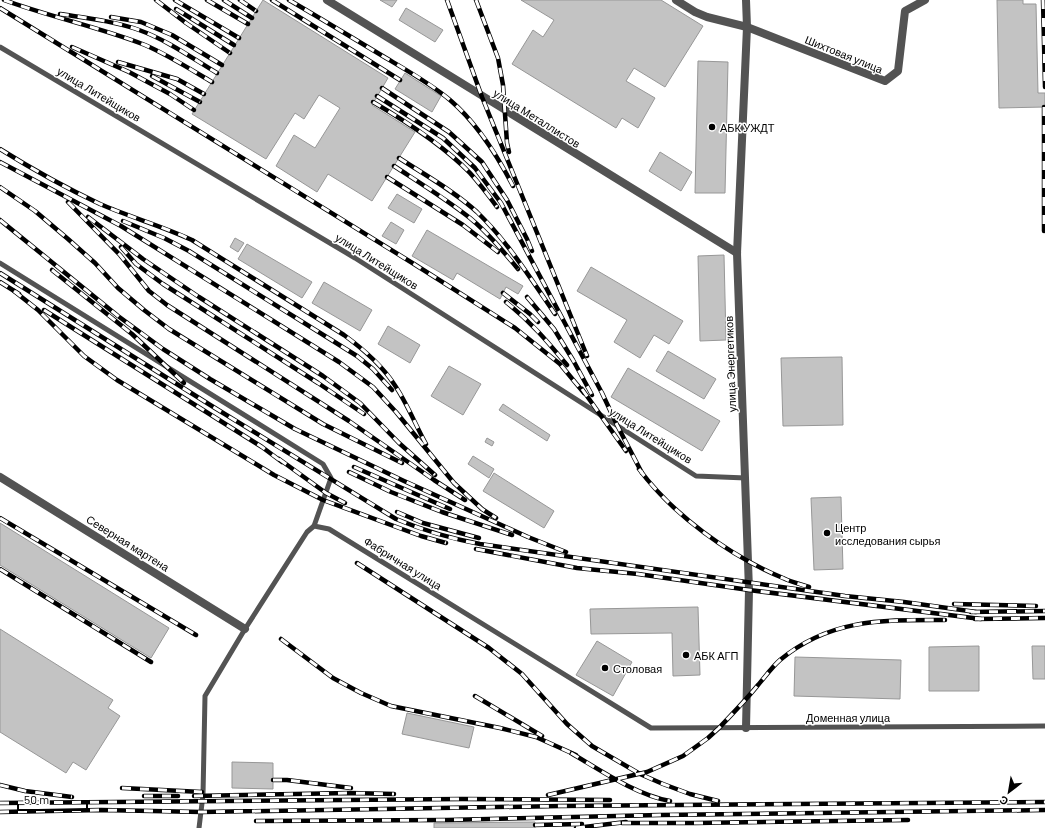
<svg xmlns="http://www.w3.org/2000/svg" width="1045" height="828" font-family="Barlow,sans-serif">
  <rect width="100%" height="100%" fill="#fff"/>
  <g fill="#c3c3c3" stroke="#979797">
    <path d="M263,0L388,78L372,105L415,132L372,201L328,174L317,192L276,166L294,135L315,148L340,108L319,95L304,119L295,113L266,159L192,114Z"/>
    <path d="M380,0H397L392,7Z"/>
    <path d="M521,0H661L703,26L665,87L634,68L626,81L655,98L638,128L622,118L616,128L512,64L533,30L543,37L554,20Z"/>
    <path d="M997,0H1023V4H1036L1038,93H1045V107L999,108Z"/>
    <path d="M406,8L443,30L435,42L399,20Z"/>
    <path d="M698,61L728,62L725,193H695Z"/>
    <path d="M405,73L441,96L432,112L395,89Z"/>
    <path d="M660,152L692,172L681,191L649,171Z"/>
    <path d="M397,194L422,209L414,223L388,208Z"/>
    <path d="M391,222L404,230L396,244L382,236Z"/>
    <path d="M427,230L523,286L518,294L506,287L500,299L457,273L453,280L412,256Z"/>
    <path d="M235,238L244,243L238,252L230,247Z"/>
    <path d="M247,244L312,282L302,298L238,259Z"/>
    <path d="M724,255L726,340L700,341L698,256Z"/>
    <path d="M591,267L683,321L669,344L654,335L640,358L614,342L627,320L577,291Z"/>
    <path d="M324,282L372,310L360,331L312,303Z"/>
    <path d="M388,326L420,345L410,363L378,344Z"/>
    <path d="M668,351L716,379L704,399L656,371Z"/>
    <path d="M842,357L843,425L783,426L781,358Z"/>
    <path d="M449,366L481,384L463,415L431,396Z"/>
    <path d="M628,368L720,421L702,451L611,397Z"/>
    <path d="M503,404L550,435L547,441L499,410Z"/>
    <path d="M487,438L494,442L492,446L485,442Z"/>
    <path d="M473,456L494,469L489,478L468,464Z"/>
    <path d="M494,473L554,511L544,528L483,491Z"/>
    <path d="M841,497L843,569L814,570L811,498Z"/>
    <path d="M0,523L169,628L151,658L0,565Z"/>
    <path d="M698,607L700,675L673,676L672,633L591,634L590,609Z"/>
    <path d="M0,629L113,700L108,708L120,716L86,770L73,762L66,773L0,732Z"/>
    <path d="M597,641L632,662L613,696L576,675Z"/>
    <path d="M979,646V691H929V647Z"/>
    <path d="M1032,646H1045V679H1033Z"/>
    <path d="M795,657L901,660L900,699L794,696Z"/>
    <path d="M407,713L474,727L469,748L402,734Z"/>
    <path d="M232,762L273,763V789L232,788Z"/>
    <path d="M535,822V828H434V823Z"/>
  </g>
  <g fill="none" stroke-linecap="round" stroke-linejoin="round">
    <g stroke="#535353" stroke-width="5">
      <path d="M0,47L355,258L696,476L746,478"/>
      <path d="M0,263L323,464L331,478L314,526"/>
      <path d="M199,828L203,795L205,696L245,629L307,532L314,526L329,529L651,728L1045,726"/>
    </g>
    <g stroke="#535353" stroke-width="8">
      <path d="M327,0L737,253"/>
      <path d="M676,0L695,12L707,17L747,27L885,81L898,71L905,11L925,0"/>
      <path d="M0,477L245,629"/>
      <path d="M746,728L749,590L737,253L747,27L746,0"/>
    </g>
    <defs>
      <g id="rail">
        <path d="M4,0C50,17 99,27 145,45C168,55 190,69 212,82"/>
        <path d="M156,0L186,23L230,53"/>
        <path d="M175,0L239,38"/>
        <path d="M207,0L248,24"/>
        <path d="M224,0L252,18"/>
        <path d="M240,0L256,11"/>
        <path d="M272,0L400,80"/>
        <path d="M289,0C322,19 354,39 386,58C408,71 431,84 450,100C477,123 497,155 513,186"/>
        <path d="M447,0L482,97L587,356"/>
        <path d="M476,0L498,58L503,85L507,143L509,152"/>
        <path d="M1043,0L1045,87"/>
        <path d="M0,8L414,264L515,328L560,364L584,393"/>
        <path d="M176,9L234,45"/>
        <path d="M60,14C86,18 114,21 139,30C167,40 192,58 217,73"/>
        <path d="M111,17L141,22L172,35L222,65"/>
        <path d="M72,47L129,72L170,94L194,110"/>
        <path d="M118,62L177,79L204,94"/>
        <path d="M152,76L200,102"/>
        <path d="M382,88L449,132L482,162L507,200L527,239L532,251"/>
        <path d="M377,96L443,138L475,168L501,203L602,393L617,425L642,473"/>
        <path d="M373,102C407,122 443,145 470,173C480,184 489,196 497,207"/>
        <path d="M1044,107V231"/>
        <path d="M0,149C32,169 66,188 100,204C130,217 162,226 192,240L344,335C363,349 381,364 394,384C407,403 415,424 426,444"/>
        <path d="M399,158C425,175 454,191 477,212C508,242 531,279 555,314"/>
        <path d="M0,162L121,226L339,362L373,387L396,412L454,483L482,509L496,518"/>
        <path d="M394,166C420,183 446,199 470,218C488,233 503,251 518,269"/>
        <path d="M387,177L463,225L498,252"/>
        <path d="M0,187L35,211L68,239L95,263L118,288L144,310L169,329L323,424L402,463"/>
        <path d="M68,202L120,255L149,291L167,305L349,421L434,480L465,500"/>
        <path d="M88,217L143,259L199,297L323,376L360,403L399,443L435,475"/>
        <path d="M0,220L118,316L163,349L210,379L295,429L404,481L528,537L566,552"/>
        <path d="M123,221L164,238L189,251L357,356L373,369L392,390"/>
        <path d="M121,247L136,264L163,284L318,383L364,414"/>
        <path d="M52,270L132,334L184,383"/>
        <path d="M0,273L215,408L396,519C425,531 448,538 480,544L845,596L904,602L976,612"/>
        <path d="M0,282L19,294"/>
        <path d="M14,291L38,310L84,356L117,380L274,475L323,500L421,536L446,543"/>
        <path d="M503,293L530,314L538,322"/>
        <path d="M527,297L554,329L573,360L592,395"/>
        <path d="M506,302C531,322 547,341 567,365"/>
        <path d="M44,310L262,447L282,462"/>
        <path d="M582,389L626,451"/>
        <path d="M279,459L326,493L345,503"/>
        <path d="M354,467L450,509"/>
        <path d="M639,469C673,515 730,556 783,578C791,582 800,584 809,587"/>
        <path d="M349,472L391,492L442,512L512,535"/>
        <path d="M397,512L423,523L479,538"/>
        <path d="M0,518L196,635"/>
        <path d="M476,549L577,568L638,574L749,590L981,619"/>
        <path d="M357,563L489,648L522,674L567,724L592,746L640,774L663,784L690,794L718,801"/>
        <path d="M0,569L151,662"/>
        <path d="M954,604L1036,606"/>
        <path d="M971,612L1045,611"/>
        <path d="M975,619L1045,618"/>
        <path d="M281,639L333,678L361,693L391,706L500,728L536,737L576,755"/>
        <path d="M475,696L542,736"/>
        <path d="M571,753C600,770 636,795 670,801"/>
        <path d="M273,780H287L351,788"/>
        <path d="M0,785L25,791L72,797"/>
        <path d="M122,788L202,792"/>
        <path d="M548,795L647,772L683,756L708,738L719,728C732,714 746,700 758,685C765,677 772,667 780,660C831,618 884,620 945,620"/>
        <path d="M144,796H178"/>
        <path d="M194,796L350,793L394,794"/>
        <path d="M0,803L462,799L610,800"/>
        <path d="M0,812L101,810L202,812L561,806L1045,802"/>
        <path d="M256,821L447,820L660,815L1045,810"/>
        <path d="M622,823H695L908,820"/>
        <path d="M535,825L582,824"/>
        <path d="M576,828L626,822"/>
      </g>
    </defs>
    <use href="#rail" stroke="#000" stroke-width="4.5"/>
    <use href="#rail" stroke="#fff" stroke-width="3" stroke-dasharray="9" stroke-linecap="butt"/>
  </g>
  <g fill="#000" stroke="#fff" stroke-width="1.5">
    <circle cx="712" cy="127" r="4"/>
    <circle cx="827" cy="533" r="4"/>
    <circle cx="686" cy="655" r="4"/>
    <circle cx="605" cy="668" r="4"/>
  </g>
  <g text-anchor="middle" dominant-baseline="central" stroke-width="3" stroke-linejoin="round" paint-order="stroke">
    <g font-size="11" fill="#000" stroke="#fff">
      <text transform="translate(844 54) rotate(22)">Шихтовая улица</text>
      <text transform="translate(99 94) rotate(31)">улица Литейщиков</text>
      <text transform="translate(537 118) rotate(32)">улица Металлистов</text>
      <text transform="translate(377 261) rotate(32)">улица Литейщиков</text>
      <text transform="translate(730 364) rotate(-92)">улица Энергетиков</text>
      <text transform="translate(651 435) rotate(32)">улица Литейщиков</text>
      <text transform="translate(128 543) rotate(32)">Северная мартена</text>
      <text transform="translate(403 563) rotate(32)">Фабричная улица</text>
      <text x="848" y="717">Доменная улица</text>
    </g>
    <g font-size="11" fill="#000" stroke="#fff" text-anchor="start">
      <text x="720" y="127">АБК УЖДТ</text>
      <text x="835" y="527">Центр<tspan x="835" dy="13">исследования сырья</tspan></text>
      <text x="694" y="655">АБК АГП</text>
      <text x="613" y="668">Столовая</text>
    </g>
  </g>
  <g transform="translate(1009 792) rotate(211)" stroke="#ffffff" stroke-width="3" paint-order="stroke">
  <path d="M0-3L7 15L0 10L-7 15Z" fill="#000000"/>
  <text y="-6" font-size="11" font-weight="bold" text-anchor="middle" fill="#000000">С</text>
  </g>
  <path d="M18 804v6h69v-6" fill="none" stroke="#000000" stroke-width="2"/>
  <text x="24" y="804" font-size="12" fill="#000000" stroke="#ffffff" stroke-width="3" paint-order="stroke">50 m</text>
</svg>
